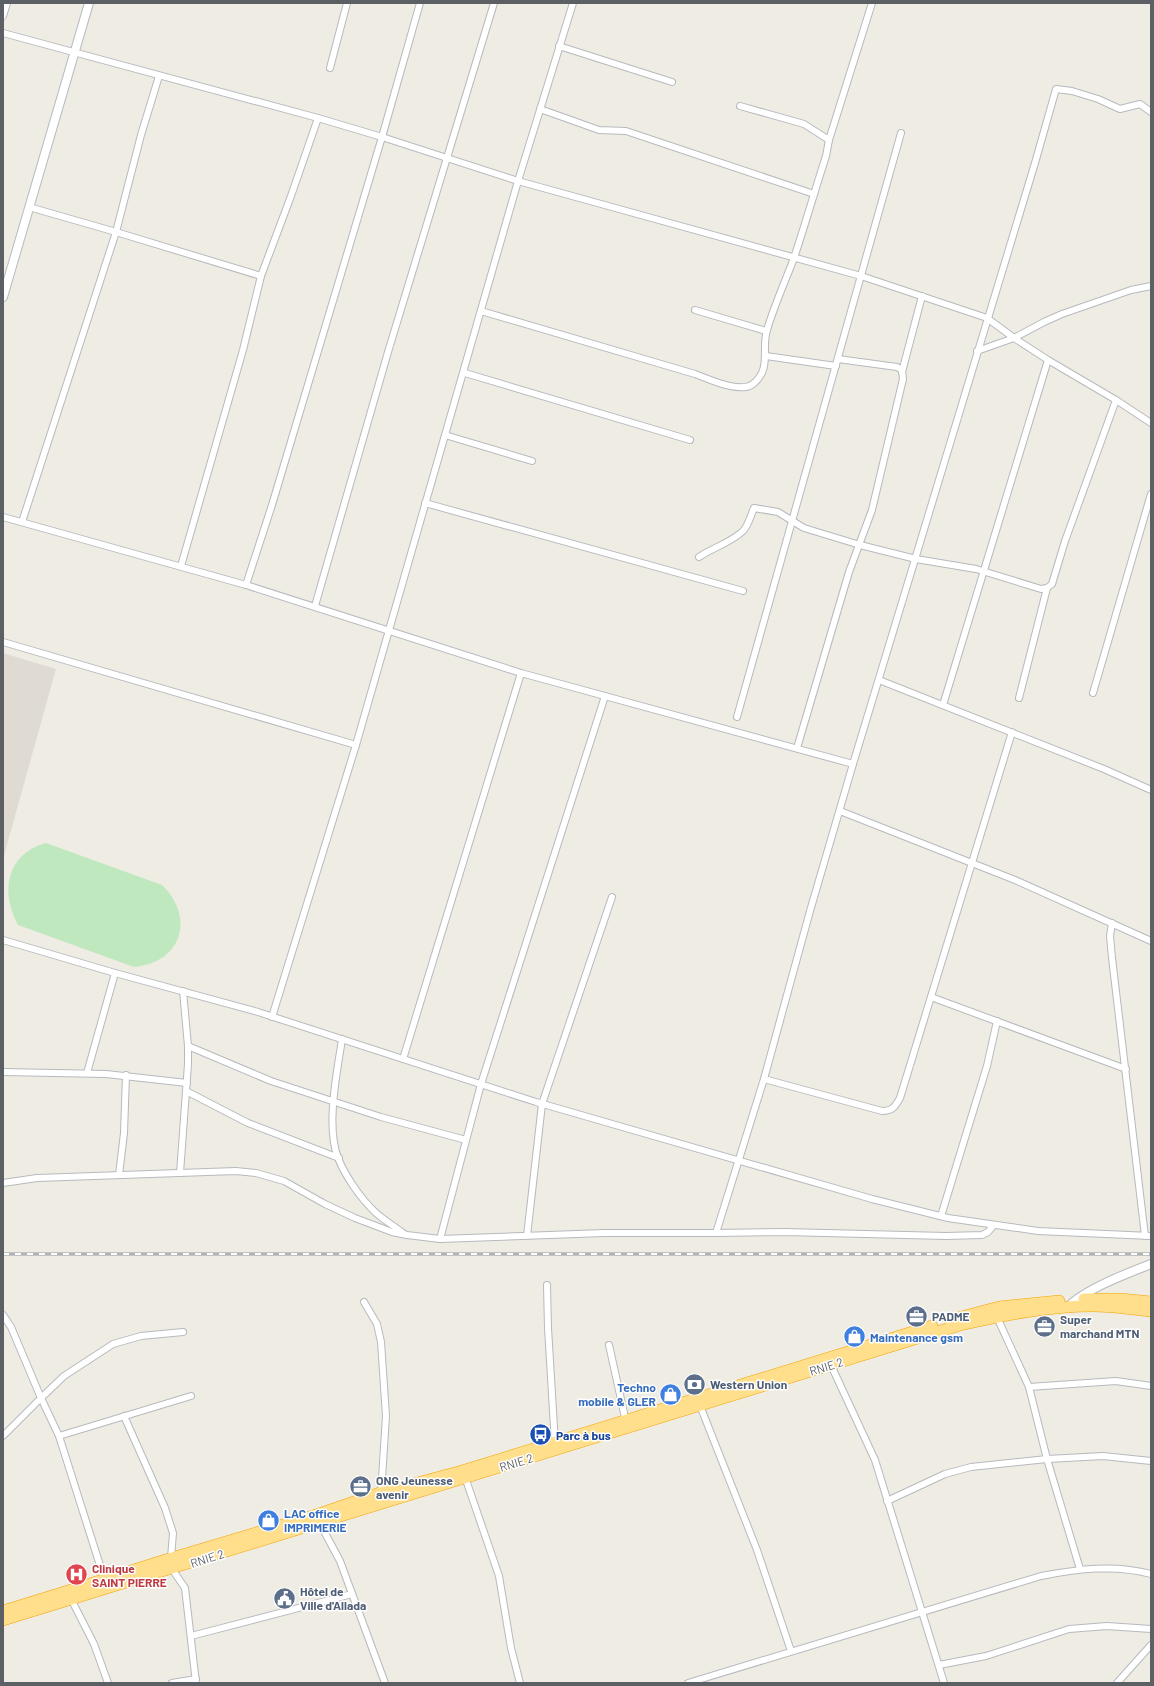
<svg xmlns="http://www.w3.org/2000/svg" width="1154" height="1686" font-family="Barlow,sans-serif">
  <rect width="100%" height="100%" fill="#efece4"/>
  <path fill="#dfdbd2" d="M3,653L56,669L3,859Z"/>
  <path fill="#c0e8bf" d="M46,843L162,885C196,918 181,963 134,967L18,925C0,892 6,854 46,843Z"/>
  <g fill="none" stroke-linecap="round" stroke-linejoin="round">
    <defs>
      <g id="street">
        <path d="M3,16L7,3"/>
        <path d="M3,33L318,118L382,137L518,181L861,276L987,318L1014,338L1048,360L1116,400L1151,423"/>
        <path d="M559,46L672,82"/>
        <path d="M330,68L347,3"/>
        <path d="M540,109L599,130L626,131L814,194"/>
        <path d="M829,140L872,3"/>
        <path d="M29,207L116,232L261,276"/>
        <path d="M695,310L766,331"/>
        <path d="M481,311L695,374C709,379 740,394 753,384C772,369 761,349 767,330C774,306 785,282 794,258C805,225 815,190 826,156L829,140L804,124L740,106"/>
        <path d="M977,351L1014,338L1044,322L1062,314L1131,290L1151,286"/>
        <path d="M766,356L836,366"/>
        <path d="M902,372L922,296"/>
        <path d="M465,373L690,440"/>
        <path d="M445,435L532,461"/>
        <path d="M425,503L743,591"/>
        <path d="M3,517L246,585L521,673L853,764"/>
        <path d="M22,522L116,232L141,135L159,76"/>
        <path d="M699,557C712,548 732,542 743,531C748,526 751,515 754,508L778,512L804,528L860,545L916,559L976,569L1041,589L1047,588L1052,584L1065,541L1116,400"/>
        <path d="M181,566L243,350L261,276L291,196L318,118"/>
        <path d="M246,585L272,505L382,137L420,3"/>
        <path d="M315,606L388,352L494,3"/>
        <path d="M3,642L356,745"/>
        <path d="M879,680L1104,769L1151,790"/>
        <path d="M1093,693L1151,494"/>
        <path d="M1019,698L1047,588"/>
        <path d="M943,705L1048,360"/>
        <path d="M737,717L901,133"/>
        <path d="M797,748L849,572L872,510L903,379L902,370L897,367L838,359"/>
        <path d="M840,811L1015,880L1151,941"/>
        <path d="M1112,923L1110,936L1112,958L1145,1236"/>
        <path d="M3,940L115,973L258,1012L536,1102L872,1199L948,1218L1038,1231L1151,1236"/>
        <path d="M931,997L1126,1069"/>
        <path d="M272,1017L356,745L518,181L573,3"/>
        <path d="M342,1039C337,1073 327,1119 336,1152C342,1172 360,1198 376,1213C384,1220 394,1226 403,1233"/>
        <path d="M188,1046L271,1081L381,1117L466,1140"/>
        <path d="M403,1059L521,673"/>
        <path d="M3,1072L106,1074L187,1083"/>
        <path d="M87,1073L115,973"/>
        <path d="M764,1079L882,1111C892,1111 895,1107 900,1098L1012,732"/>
        <path d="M186,1091L248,1123L339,1158"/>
        <path d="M180,1173L188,1064V1046L183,991"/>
        <path d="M119,1175L124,1133L126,1075"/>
        <path d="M3,1183L37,1178L236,1171L256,1173L284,1181L325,1204L355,1218L392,1232L407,1235L440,1239L604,1233H716L785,1232L946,1236L982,1235L988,1232L994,1225"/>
        <path d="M941,1216L987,1066L997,1021"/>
        <path d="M716,1233L764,1079L810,911L853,764L1035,163L1056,89L1072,91L1098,99L1120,109L1140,104L1151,112"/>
        <path d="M527,1236L542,1104L612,897"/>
        <path d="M440,1239L481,1084L605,696"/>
        <path d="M547,1285L548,1328L555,1444"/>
        <path d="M364,1302L377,1324L381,1342L386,1416L381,1494"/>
        <path d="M3,1315L11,1327L41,1398L59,1436L104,1578"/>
        <path d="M996,1315L1029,1387L1047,1459L1080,1569"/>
        <path d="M609,1345L626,1422"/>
        <path d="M830,1363L875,1460L944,1683"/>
        <path d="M1029,1387L1116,1381L1151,1386"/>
        <path d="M699,1403L757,1550L791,1651"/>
        <path d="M124,1416L165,1508L173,1533L171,1558"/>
        <path d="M3,1436L41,1398L64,1376L113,1344L141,1336L183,1332"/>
        <path d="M59,1436L191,1396"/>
        <path d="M465,1477L499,1576L511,1648L520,1683"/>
        <path d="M887,1501L945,1474L971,1467L1047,1459L1103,1456L1151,1461"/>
        <path d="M318,1520L340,1561L385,1683"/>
        <path d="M172,1569L185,1588L196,1683"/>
        <path d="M70,1597L94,1644L108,1683"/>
        <path d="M191,1636L352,1594"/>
        <path d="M939,1665L986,1656L1069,1629L1107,1626L1151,1629"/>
        <path d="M172,1683L196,1679"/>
        <path d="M688,1683L1041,1576C1078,1569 1114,1564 1151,1574"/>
        <path d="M1117,1683L1151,1645"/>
      </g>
      <g id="secondary">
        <path d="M3,297L89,3"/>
        <path d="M1068,1307C1085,1289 1128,1273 1151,1264"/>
      </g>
      <g id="highway">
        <path d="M1084,1299H1121L1151,1302"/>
        <path d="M950,1320L999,1307L1059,1301"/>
        <path d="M3,1611L68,1591L159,1562L316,1515L380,1493L462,1471L932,1326"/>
        <path d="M3,1620L960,1325C1004,1315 1048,1306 1093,1306C1112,1306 1132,1309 1151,1311"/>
      </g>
    </defs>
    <use href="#street" stroke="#b6babe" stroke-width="8"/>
    <use href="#secondary" stroke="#b7bbc1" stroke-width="10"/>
    <use href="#highway" stroke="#f3a300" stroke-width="12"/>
    <use href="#street" stroke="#fff" stroke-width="6"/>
    <use href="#secondary" stroke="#fff" stroke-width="8"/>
    <use href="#highway" stroke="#ffdf8b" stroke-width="11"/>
    <defs>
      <path id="rail" d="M3,1254H1151"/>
    </defs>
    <use href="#rail" stroke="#b3b4b5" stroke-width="3.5"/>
    <use href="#rail" stroke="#fff" stroke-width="2" stroke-dasharray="6" stroke-linecap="butt"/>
  </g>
  <defs>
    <symbol id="office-disc" viewBox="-11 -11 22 22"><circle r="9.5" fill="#5c6f8a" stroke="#fff"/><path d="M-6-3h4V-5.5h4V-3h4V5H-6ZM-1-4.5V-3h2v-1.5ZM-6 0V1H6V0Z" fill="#fff"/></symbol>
    <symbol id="shop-disc" viewBox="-11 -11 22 22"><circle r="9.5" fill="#3f7fe0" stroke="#fff"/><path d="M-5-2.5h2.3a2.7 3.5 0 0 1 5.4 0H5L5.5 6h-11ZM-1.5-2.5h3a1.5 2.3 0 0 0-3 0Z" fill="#fff"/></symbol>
    <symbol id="bank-disc" viewBox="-11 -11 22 22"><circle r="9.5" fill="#5c6f8a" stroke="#fff"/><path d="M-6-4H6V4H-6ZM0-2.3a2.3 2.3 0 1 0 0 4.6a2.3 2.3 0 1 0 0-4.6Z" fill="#fff"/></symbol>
    <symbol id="bus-disc" viewBox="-11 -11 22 22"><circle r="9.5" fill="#1a4fb4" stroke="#fff"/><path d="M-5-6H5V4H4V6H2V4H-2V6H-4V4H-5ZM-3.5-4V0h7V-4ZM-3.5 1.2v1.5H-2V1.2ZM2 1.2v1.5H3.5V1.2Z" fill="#fff"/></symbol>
    <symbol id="hospital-disc" viewBox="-11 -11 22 22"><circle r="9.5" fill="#e0444e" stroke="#fff"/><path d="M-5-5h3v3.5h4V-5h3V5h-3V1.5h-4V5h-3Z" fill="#fff"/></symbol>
    <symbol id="civic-disc" viewBox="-11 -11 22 22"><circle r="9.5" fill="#5c6f8a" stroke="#fff"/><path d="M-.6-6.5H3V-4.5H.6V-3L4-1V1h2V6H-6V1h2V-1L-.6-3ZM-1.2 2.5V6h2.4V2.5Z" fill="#fff"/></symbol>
  </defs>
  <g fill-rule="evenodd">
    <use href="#office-disc" x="904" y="1304" width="25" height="25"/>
    <use href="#office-disc" x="1032" y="1314" width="25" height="25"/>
    <use href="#shop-disc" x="842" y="1324" width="25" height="25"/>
    <use href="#bank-disc" x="682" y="1372" width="25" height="25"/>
    <use href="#shop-disc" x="658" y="1382" width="25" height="25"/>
    <use href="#bus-disc" x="528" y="1422" width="25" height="25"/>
    <use href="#office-disc" x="348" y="1474" width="25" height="25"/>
    <use href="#shop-disc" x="256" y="1508" width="25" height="25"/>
    <use href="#hospital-disc" x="64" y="1562" width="25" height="25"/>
    <use href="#civic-disc" x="272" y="1586" width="25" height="25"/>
  </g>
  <g text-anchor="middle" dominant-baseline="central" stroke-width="3" stroke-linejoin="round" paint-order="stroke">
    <g font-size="12" font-weight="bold" fill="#4e5e75" stroke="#fff" text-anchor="start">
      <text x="932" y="1316">PADME</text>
      <text x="1060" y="1319">Super<tspan x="1060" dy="14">marchand MTN</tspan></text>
      <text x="710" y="1384">Western Union</text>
      <text x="376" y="1480">ONG Jeunesse<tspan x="376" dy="14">avenir</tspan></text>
      <text x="300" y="1591">Hôtel de<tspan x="300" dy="14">Ville d'Allada</tspan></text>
    </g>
    <g font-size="12" font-weight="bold" fill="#366cbe" stroke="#fff" text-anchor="start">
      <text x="870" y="1337">Maintenance gsm</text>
      <text x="656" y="1387" text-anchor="end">Techno<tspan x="656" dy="14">mobile &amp; GLER</tspan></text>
      <text x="284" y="1513">LAC office<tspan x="284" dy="14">IMPRIMERIE</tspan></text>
    </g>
    <g font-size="12" fill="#5c6065" stroke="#fff">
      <text transform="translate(826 1366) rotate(-17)">RNIE 2</text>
      <text transform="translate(516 1462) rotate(-17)">RNIE 2</text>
      <text transform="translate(207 1558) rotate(-18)">RNIE 2</text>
    </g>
    <g font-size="12" font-weight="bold" fill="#164399" stroke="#fff" text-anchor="start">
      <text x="556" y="1435">Parc à bus</text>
    </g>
    <g font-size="12" font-weight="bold" fill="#be3a42" stroke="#fff" text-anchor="start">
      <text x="92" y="1568">Clinique<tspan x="92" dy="14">SAINT PIERRE</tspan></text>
    </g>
  </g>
  <rect width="1154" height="1686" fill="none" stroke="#5c6065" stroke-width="8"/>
</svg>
